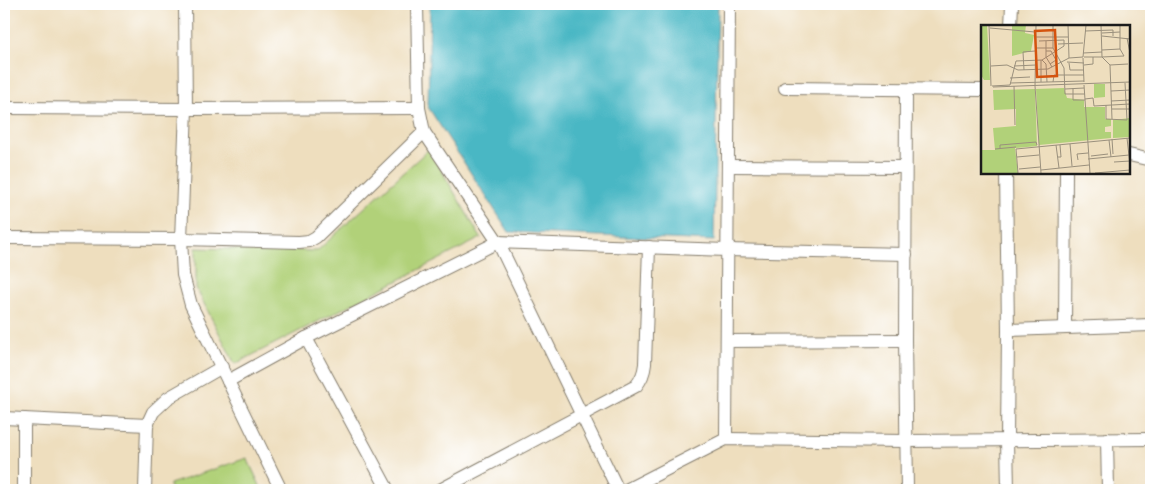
<svg xmlns="http://www.w3.org/2000/svg" width="1155" height="494" font-family="'IM FELL English',serif">
  <rect width="100%" height="100%" fill="#fff"/>
  <filter id="ink" filterUnits="userSpaceOnUse"><feTurbulence type="fractalNoise" baseFrequency=".02" numOctaves="2"/><feDisplacementMap in="SourceGraphic" scale="10" xChannelSelector="R" yChannelSelector="G"/><feConvolveMatrix kernelMatrix="1 2 1 2 8 2 1 2 1" color-interpolation-filters="sRGB"/></filter>
  <filter id="wash" filterUnits="userSpaceOnUse"><feTurbulence type="fractalNoise" baseFrequency=".0096" numOctaves="4" result="noise"/><feDisplacementMap in="SourceGraphic" scale="20" xChannelSelector="R" yChannelSelector="G"/><feGaussianBlur stdDeviation="1.12" result="paint"/><feColorMatrix in="noise" values="0 0 0 0 0 0 0 0 0 0 0 0 0 0 0 0 0 1.4 0 .05"/><feComposite in="paint" operator="in"/></filter>
  <g filter="url(#wash)">
    <rect width="100%" height="100%" fill="#eedebe"/>
    <g fill="#b1d179" stroke="#66764a">
      <path d="M429,149L481,238L235,364L196,288V248L317,251Z"/>
      <path d="M247,458L262,490H170V484Z"/>
    </g>
    <path fill="#49b7c4" stroke="#326a70" d="M430,4H718L714,241L509,232L428,107Z"/>
  </g>
  <g filter="url(#ink)">
    <g fill="none" stroke-linecap="round" stroke-linejoin="round">
      <defs>
        <g id="minor">
          <path d="M185,4L186,109L181,239L183,275L191,305L281,490"/>
          <path d="M417,4L419,108L424,132L498,242L618,490"/>
          <path d="M1011,26L1012,4"/>
          <path d="M785,88L982,90"/>
          <path d="M906,90L905,340L907,490"/>
          <path d="M4,108L186,109L419,108"/>
          <path d="M1129,155L1151,160"/>
          <path d="M728,166L905,167"/>
          <path d="M1006,172L1008,330L1007,440L1008,490"/>
          <path d="M4,238L181,239L299,242L309,241L316,237L424,132"/>
          <path d="M1065,327L1066,172"/>
          <path d="M1008,330L1151,325"/>
          <path d="M306,338L388,490"/>
          <path d="M727,341L905,340"/>
          <path d="M228,381L306,338L498,242L727,250L906,254"/>
          <path d="M4,418L24,419V490"/>
          <path d="M24,419L147,425"/>
          <path d="M726,439L729,4"/>
          <path d="M1107,439L1108,490"/>
          <path d="M145,490L147,425L153,412L168,398L222,367"/>
          <path d="M440,490L636,386C642,379 644,373 645,364L649,247"/>
          <path d="M626,490L726,439L906,441L1151,439"/>
        </g>
      </defs>
      <use href="#minor" stroke="#857d6d" stroke-width="14"/>
      <use href="#minor" stroke="#fff" stroke-width="12"/>
    </g>
  </g>
  <g transform="translate(981 25)">
    <rect width="149" height="149" fill="#eedebe"/>
    <path d="M0,0H6L9,55H3L0,50ZM31,0H45L44,8L53,10L50,26L31,31ZM113,59H124V72L113,73ZM83,63L86,73L103,75V82H124V94H130V101L124,102V107H130V113L58,120L55,64ZM54,64L56,121L34,123L37,148H0V125H14L12,103L35,101V84L13,85L12,65ZM149,93V112L132,113V95Z" fill="#b1d179"/>
    <path fill="none" stroke="#9a907d" stroke-width="1" d="M8,0L10,61M55,0L54,61L60,148M72,0V23L83,43L84,69H104M87,0L88,33M120,0L121,32M139,0V24L143,31M9,3L54,7M104,6L132,5V11M121,8L139,7M121,11L149,14M54,12H87M146,13L149,28M65,16V32L71,42M77,19L102,18M54,23H72M121,25L139,24M65,26H70L75,35L69,39M102,28L121,27M102,32L105,0M103,32H121M121,32L129,40L147,39M121,32L143,31M102,33L103,57M60,35V57M61,35L65,39L66,57M86,37L103,38M88,38L89,45H103M103,40L112,39V32M129,40L131,94M10,41L26,40L37,45L67,44L88,33L102,32M33,41L55,40M43,45L42,27L54,26M29,53L49,52M72,57L73,50H103M29,58L103,56M144,58L146,95M29,60L35,36L61,35L83,21V15L58,16M103,60L109,148M11,61L29,60M33,61L34,100M12,62L149,57M92,63V75H104M84,64L103,63M130,66L149,65M104,74L112,73L113,81L149,79M130,76L149,75M125,80V94L146,95M131,84H149M146,113L149,140M131,114L132,129M128,115L130,132M89,119L91,141M75,120L78,143M14,124L35,122M19,124V120L55,117L56,120M35,124L149,113M35,124L37,148M110,131L127,129M36,132L58,130M77,132H80L79,120M107,134L148,130M97,135L96,129L107,128M133,137L149,136M38,144L59,142M60,145L108,140M114,148L149,145"/>
    <path fill="#d4530e" fill-opacity="0.15" stroke="#d4530e" stroke-width="2.5" d="M74,5L76,51L56,52L54,6Z"/>
    <rect width="149" height="149" fill="none" stroke="#1c1c1c" stroke-width="2.5"/>
  </g>
  <rect width="1155" height="494" fill="none" stroke="#fff" stroke-width="20"/>
</svg>
